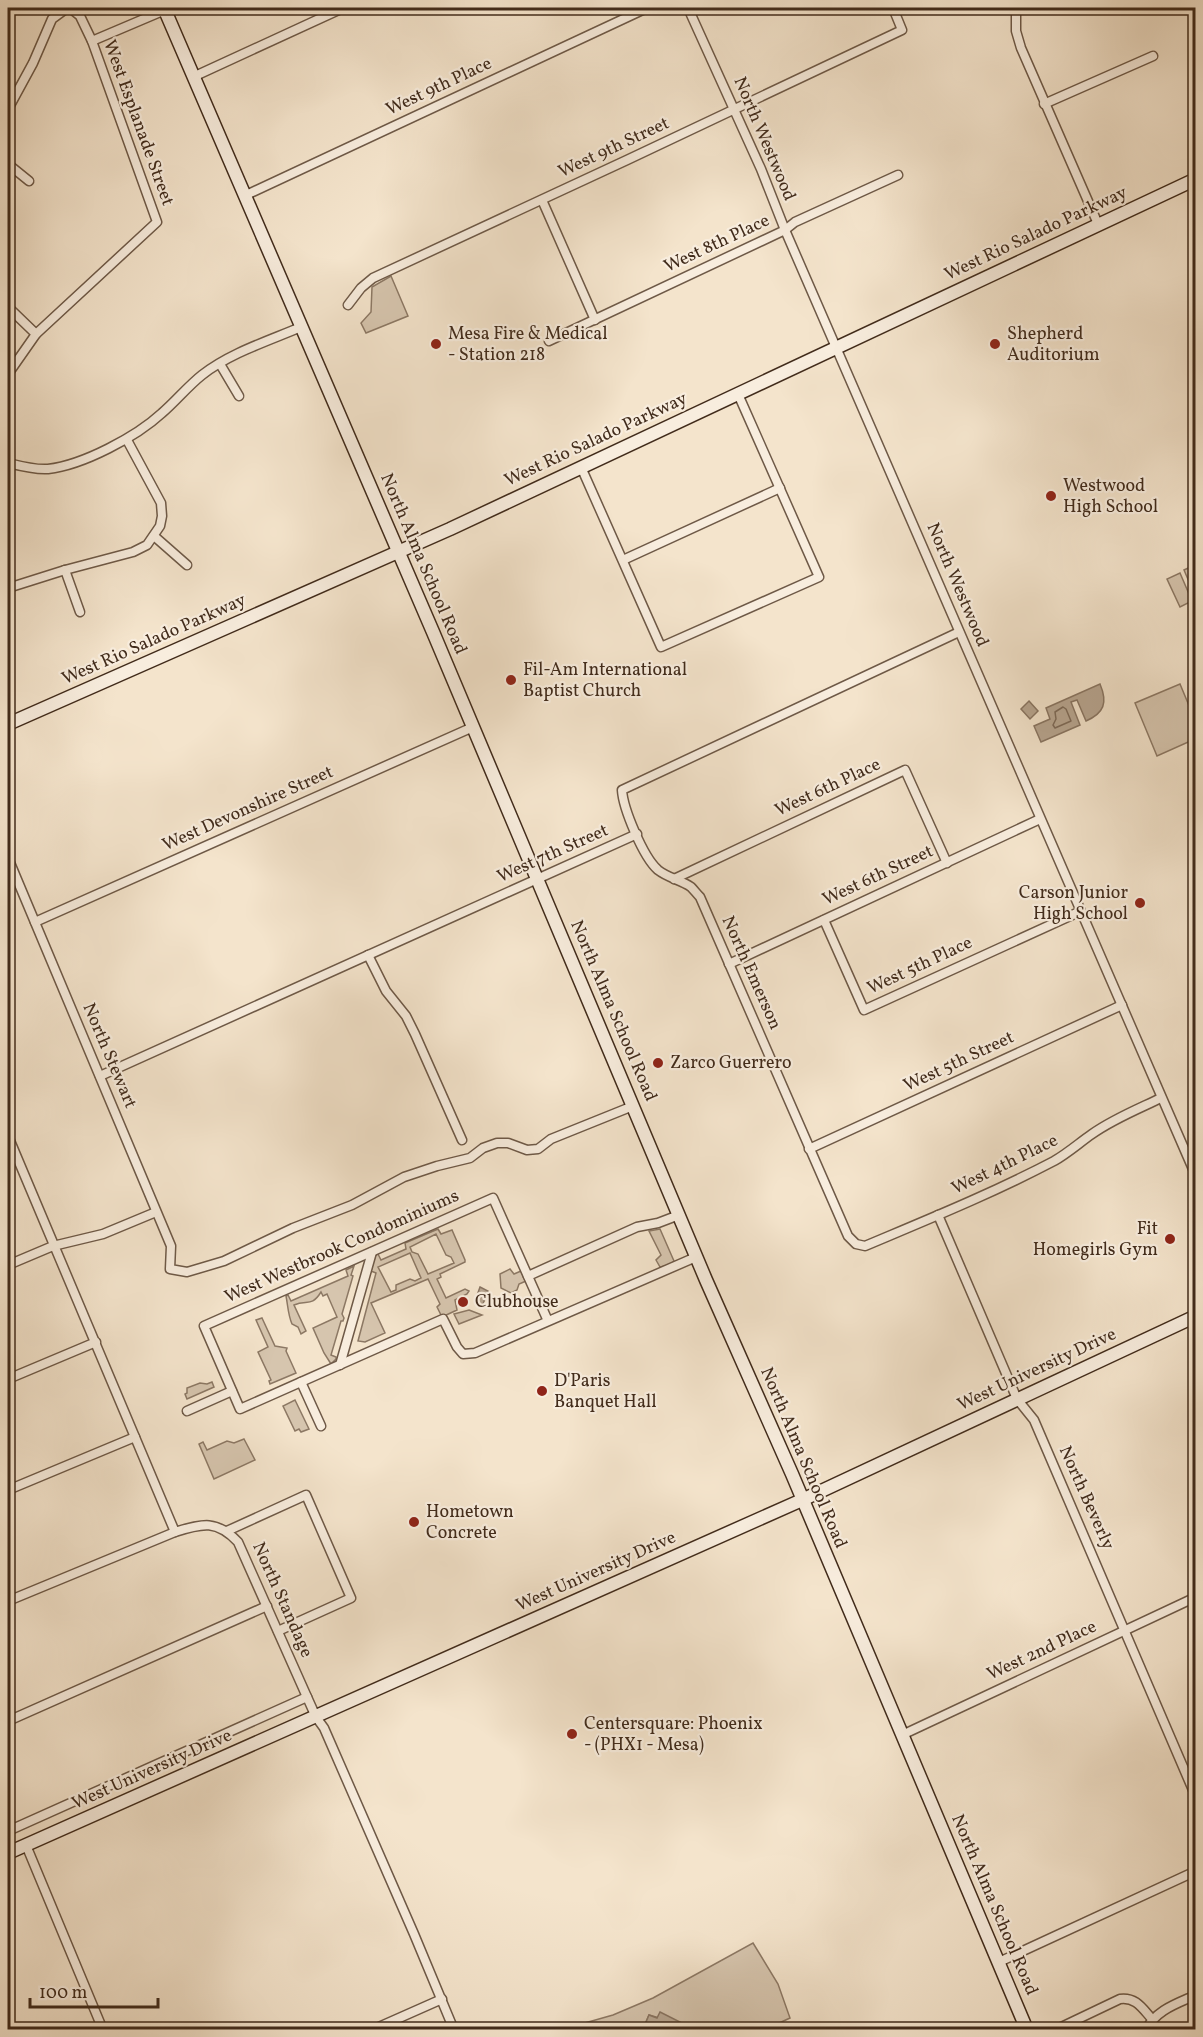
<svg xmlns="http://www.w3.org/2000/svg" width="1203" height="2037" font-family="Vollkorn,serif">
  <rect width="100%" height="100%" fill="#f4e4cc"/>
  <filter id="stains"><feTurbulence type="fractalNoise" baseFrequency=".00333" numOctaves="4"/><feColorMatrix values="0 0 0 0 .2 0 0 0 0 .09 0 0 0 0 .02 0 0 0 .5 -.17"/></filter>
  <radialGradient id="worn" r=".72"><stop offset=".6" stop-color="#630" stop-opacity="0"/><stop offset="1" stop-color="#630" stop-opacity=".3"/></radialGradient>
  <g fill="#d6c5ae" stroke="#8c7864" stroke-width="1.5" fill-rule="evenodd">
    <path d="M391,276L408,316L366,333L361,323L371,312L372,287Z"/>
    <path d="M1195,565V596L1184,570Z"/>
    <path d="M1180,573L1192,601L1180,607L1167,579Z"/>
    <path d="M1180,684L1195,720V739L1157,756L1135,703Z"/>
    <path d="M438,1229L441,1234L452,1230L465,1260V1262L440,1274L441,1277L437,1279L446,1298L465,1289L469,1291L467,1294L455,1300L457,1310L442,1317L437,1307L440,1304L428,1279L371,1303L385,1333L365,1342L358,1341L376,1273L371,1271L375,1256L378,1254L381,1260L406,1249L405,1243ZM436,1234L446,1255L451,1257L454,1263L428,1274L418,1254L412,1252L410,1247ZM410,1253L421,1278L415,1281L410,1279L396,1285V1290L391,1292L378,1267Z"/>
    <path d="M660,1229L674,1261L670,1265L660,1267L656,1260L661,1255L649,1231Z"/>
    <path d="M354,1266L351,1275L353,1276L342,1314L344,1318L343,1321H341L331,1355L336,1357V1359L331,1364L324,1353L313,1328L337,1317L327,1294L323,1296L321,1292C311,1308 307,1299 294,1305L306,1331L301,1334L298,1327L292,1324C288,1315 288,1306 286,1296L288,1295L291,1301L348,1276L346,1270Z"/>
    <path d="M510,1269L514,1274L521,1271L526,1281L519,1284L517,1290L511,1293L501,1288L500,1274Z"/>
    <path d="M469,1310L482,1315L459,1324L454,1314Z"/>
    <path d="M262,1318L275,1346L287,1348L286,1351L296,1373L270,1384L269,1381L271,1380L258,1352L268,1347L256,1320Z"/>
    <path d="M212,1382L214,1387L187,1399L185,1394L187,1393V1388L200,1383L207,1384Z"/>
    <path d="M295,1400L309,1429L301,1432L299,1429L295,1431L283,1406Z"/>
    <path d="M244,1439L255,1460L214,1479L199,1444L203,1442L207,1450L227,1441L234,1443Z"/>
    <path d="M753,1943L778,1984L790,2018L766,2029L684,2030L686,2026L649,2015L643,2029L575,2030L574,2026L613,2015L653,1998Z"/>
  </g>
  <g fill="#b7a590" stroke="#887461" stroke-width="1.5">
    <path d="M1100,684C1108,703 1104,713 1086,721L1077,700L1071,702L1080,725L1041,742L1034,726L1050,719L1046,708Z"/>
    <path d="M1029,701L1038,711L1030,719L1021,709Z"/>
    <path d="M480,1287L488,1291L483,1304L481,1305L475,1301Z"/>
    <path d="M660,2012L686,2025L684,2029H643L649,2015L657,2018Z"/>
  </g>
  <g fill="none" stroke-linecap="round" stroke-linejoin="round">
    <path stroke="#7c6856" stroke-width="1.5" d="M1063,707L1066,709L1071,721L1055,728L1053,725L1056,719L1055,712Z"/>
    <defs>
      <g id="street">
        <path d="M688,8L761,169L785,230L1196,1176"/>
        <path d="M1016,8V31L1021,48L1098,224"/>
        <path d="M92,41L165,10"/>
        <path d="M193,77L343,8"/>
        <path d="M1044,104L1153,56"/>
        <path d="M8,109L33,63L52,19L67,8"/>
        <path d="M8,164L29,181"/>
        <path d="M244,196L647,8"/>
        <path d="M542,200L595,320"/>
        <path d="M348,305L361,288L373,278L627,160L902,30L893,8"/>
        <path d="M8,307L36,334"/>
        <path d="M549,341L785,230L795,222L898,175"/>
        <path d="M220,364L239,396"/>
        <path d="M8,374L36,334L157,222L92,41L80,16L70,8"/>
        <path d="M8,463C20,466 35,470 48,469C83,465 136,437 162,413C176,401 188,386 202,375C230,353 268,341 301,327"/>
        <path d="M581,467L661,647L819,577L738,394"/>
        <path d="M154,536L187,565"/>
        <path d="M623,560L780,488"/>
        <path d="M65,570L80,612"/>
        <path d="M8,588L65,570L133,552L147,545L160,526L162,516L161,503L127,440"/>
        <path d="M959,632L622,790C623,808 643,857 658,870C668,878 681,880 691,887C694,890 697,894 700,897L848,1236L856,1244L865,1246C929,1219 993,1193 1054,1161C1068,1153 1079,1143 1092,1134C1113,1119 1138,1109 1161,1098"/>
        <path d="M8,858L171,1246L170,1269L187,1272L224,1261L293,1228L352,1205L404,1177L437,1166L470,1158L483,1148L497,1143H508L527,1150L538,1149L551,1139L633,1106"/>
        <path d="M674,879L905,770L947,863"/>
        <path d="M824,920L864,1010L1081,911"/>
        <path d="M35,922L473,727"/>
        <path d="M368,955L386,991L406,1016L415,1034L462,1140"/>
        <path d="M729,964L1040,819"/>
        <path d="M100,1076L637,834"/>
        <path d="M8,1136L175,1532C203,1523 217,1520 238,1542L307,1697L316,1717L324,1728L414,1934L454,2030"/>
        <path d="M809,1149L1122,1005"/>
        <path d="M938,1215L1017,1399L1034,1420L1196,1797"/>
        <path d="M8,1265L53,1246L103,1234L156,1212"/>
        <path d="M528,1276L637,1227L658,1223L679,1215"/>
        <path d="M548,1321L493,1198L204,1326L240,1409L443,1319L457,1347L463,1354L475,1353L696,1257"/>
        <path d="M340,1365L372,1252"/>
        <path d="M8,1379L96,1342"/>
        <path d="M301,1382L321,1426"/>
        <path d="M187,1411L232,1391"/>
        <path d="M8,1490L135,1437"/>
        <path d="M227,1531L306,1495L351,1598L278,1631"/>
        <path d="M8,1601L175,1532"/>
        <path d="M8,1721L267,1606"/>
        <path d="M902,1735L1196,1597"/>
        <path d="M8,1831L307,1697"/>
        <path d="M26,1845L103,2030"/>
        <path d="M999,1962L1196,1871"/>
        <path d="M372,2030L442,1999"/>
        <path d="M1055,2030L1120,1999C1136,1997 1142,2008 1152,2019"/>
        <path d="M1146,2030C1156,2010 1176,2004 1196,1995"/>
      </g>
      <g id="secondary">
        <path d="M164,8L433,632L706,1280L792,1474L1027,2030"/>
        <path d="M8,724L450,529L1196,179"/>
        <path d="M8,1853L802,1500L1196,1316"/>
      </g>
    </defs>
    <use href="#street" stroke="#6e5947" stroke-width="11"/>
    <use href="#secondary" stroke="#412b1b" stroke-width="15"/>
    <use href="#street" stroke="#f8edde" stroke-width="8"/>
    <use href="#secondary" stroke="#f8edde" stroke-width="12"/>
  </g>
  <g fill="#8f2418" stroke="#f8edde" stroke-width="2">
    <circle cx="436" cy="344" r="6"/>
    <circle cx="995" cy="344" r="6"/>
    <circle cx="1051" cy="496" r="6"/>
    <circle cx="511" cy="680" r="6"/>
    <circle cx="1140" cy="903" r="6"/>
    <circle cx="658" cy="1063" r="6"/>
    <circle cx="1170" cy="1239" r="6"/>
    <circle cx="463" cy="1302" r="6"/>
    <circle cx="542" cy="1391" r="6"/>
    <circle cx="414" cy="1522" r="6"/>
    <circle cx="572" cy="1734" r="6"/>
  </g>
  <g text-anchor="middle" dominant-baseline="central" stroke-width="4.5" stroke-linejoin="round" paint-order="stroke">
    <g font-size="18" fill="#412b1b" stroke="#f8edde">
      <text transform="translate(439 87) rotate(-25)">West 9th Place</text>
      <text transform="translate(138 123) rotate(70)">West Esplanade Street</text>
      <text transform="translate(764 139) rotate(67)">North Westwood</text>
      <text transform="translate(614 148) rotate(-25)">West 9th Street</text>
      <text transform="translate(1036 234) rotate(-25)">West Rio Salado Parkway</text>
      <text transform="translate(717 244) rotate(-25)">West 8th Place</text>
      <text transform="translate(596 440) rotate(-25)">West Rio Salado Parkway</text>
      <text transform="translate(423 564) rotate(67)">North Alma School Road</text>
      <text transform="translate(957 585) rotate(67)">North Westwood</text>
      <text transform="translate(154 640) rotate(-24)">West Rio Salado Parkway</text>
      <text transform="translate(828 788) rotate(-25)">West 6th Place</text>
      <text transform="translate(248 809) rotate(-24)">West Devonshire Street</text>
      <text transform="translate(553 854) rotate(-24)">West 7th Street</text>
      <text transform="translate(878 876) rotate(-25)">West 6th Street</text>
      <text transform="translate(920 966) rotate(-25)">West 5th Place</text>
      <text transform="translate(751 973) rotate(66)">North Emerson</text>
      <text transform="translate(613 1011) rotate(67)">North Alma School Road</text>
      <text transform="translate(109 1056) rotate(67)">North Stewart</text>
      <text transform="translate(959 1062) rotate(-25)">West 5th Street</text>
      <text transform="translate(1005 1165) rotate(-26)">West 4th Place</text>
      <text transform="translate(342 1247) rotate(-24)">West Westbrook Condominiums</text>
      <text transform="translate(1037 1370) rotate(-25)">West University Drive</text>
      <text transform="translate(803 1458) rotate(67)">North Alma School Road</text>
      <text transform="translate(1086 1498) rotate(66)">North Beverly</text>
      <text transform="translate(596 1572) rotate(-24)">West University Drive</text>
      <text transform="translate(282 1600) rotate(66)">North Standage</text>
      <text transform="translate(1042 1651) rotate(-25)">West 2nd Place</text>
      <text transform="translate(152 1770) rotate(-24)">West University Drive</text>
      <text transform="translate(994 1905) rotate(67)">North Alma School Road</text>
    </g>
    <g font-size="18" fill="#412b1b" stroke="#f8edde" text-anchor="start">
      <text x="448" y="334">Mesa Fire &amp; Medical<tspan x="448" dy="21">- Station 218</tspan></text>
      <text x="1007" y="334">Shepherd<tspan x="1007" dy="21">Auditorium</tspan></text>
      <text x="1063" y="486">Westwood<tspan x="1063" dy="21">High School</tspan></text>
      <text x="523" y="670">Fil-Am International<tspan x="523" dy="21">Baptist Church</tspan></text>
      <text x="1128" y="893" text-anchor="end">Carson Junior<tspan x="1128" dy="21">High School</tspan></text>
      <text x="670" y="1063">Zarco Guerrero</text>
      <text x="1158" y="1229" text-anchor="end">Fit<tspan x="1158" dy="21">Homegirls Gym</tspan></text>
      <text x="475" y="1302">Clubhouse</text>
      <text x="554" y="1381">D'Paris<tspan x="554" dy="21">Banquet Hall</tspan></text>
      <text x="426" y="1512">Hometown<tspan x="426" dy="21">Concrete</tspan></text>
      <text x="584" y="1724">Centersquare: Phoenix<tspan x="584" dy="21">- (PHX1 - Mesa)</tspan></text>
    </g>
  </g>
  <rect width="1203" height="2037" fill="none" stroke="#f4e4cc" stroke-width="30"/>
  <rect x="9" y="9" width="1185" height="2019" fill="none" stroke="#412b1b" stroke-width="3"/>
  <rect x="15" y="15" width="1173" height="2007" fill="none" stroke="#412b1b" stroke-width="1.5"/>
  <path d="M30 1998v9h128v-9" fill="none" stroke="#412b1b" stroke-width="3"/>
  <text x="39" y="1998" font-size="18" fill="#412b1b" stroke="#f8edde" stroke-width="4.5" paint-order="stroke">100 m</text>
  <rect width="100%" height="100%" filter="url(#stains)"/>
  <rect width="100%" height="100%" fill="url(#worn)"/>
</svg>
